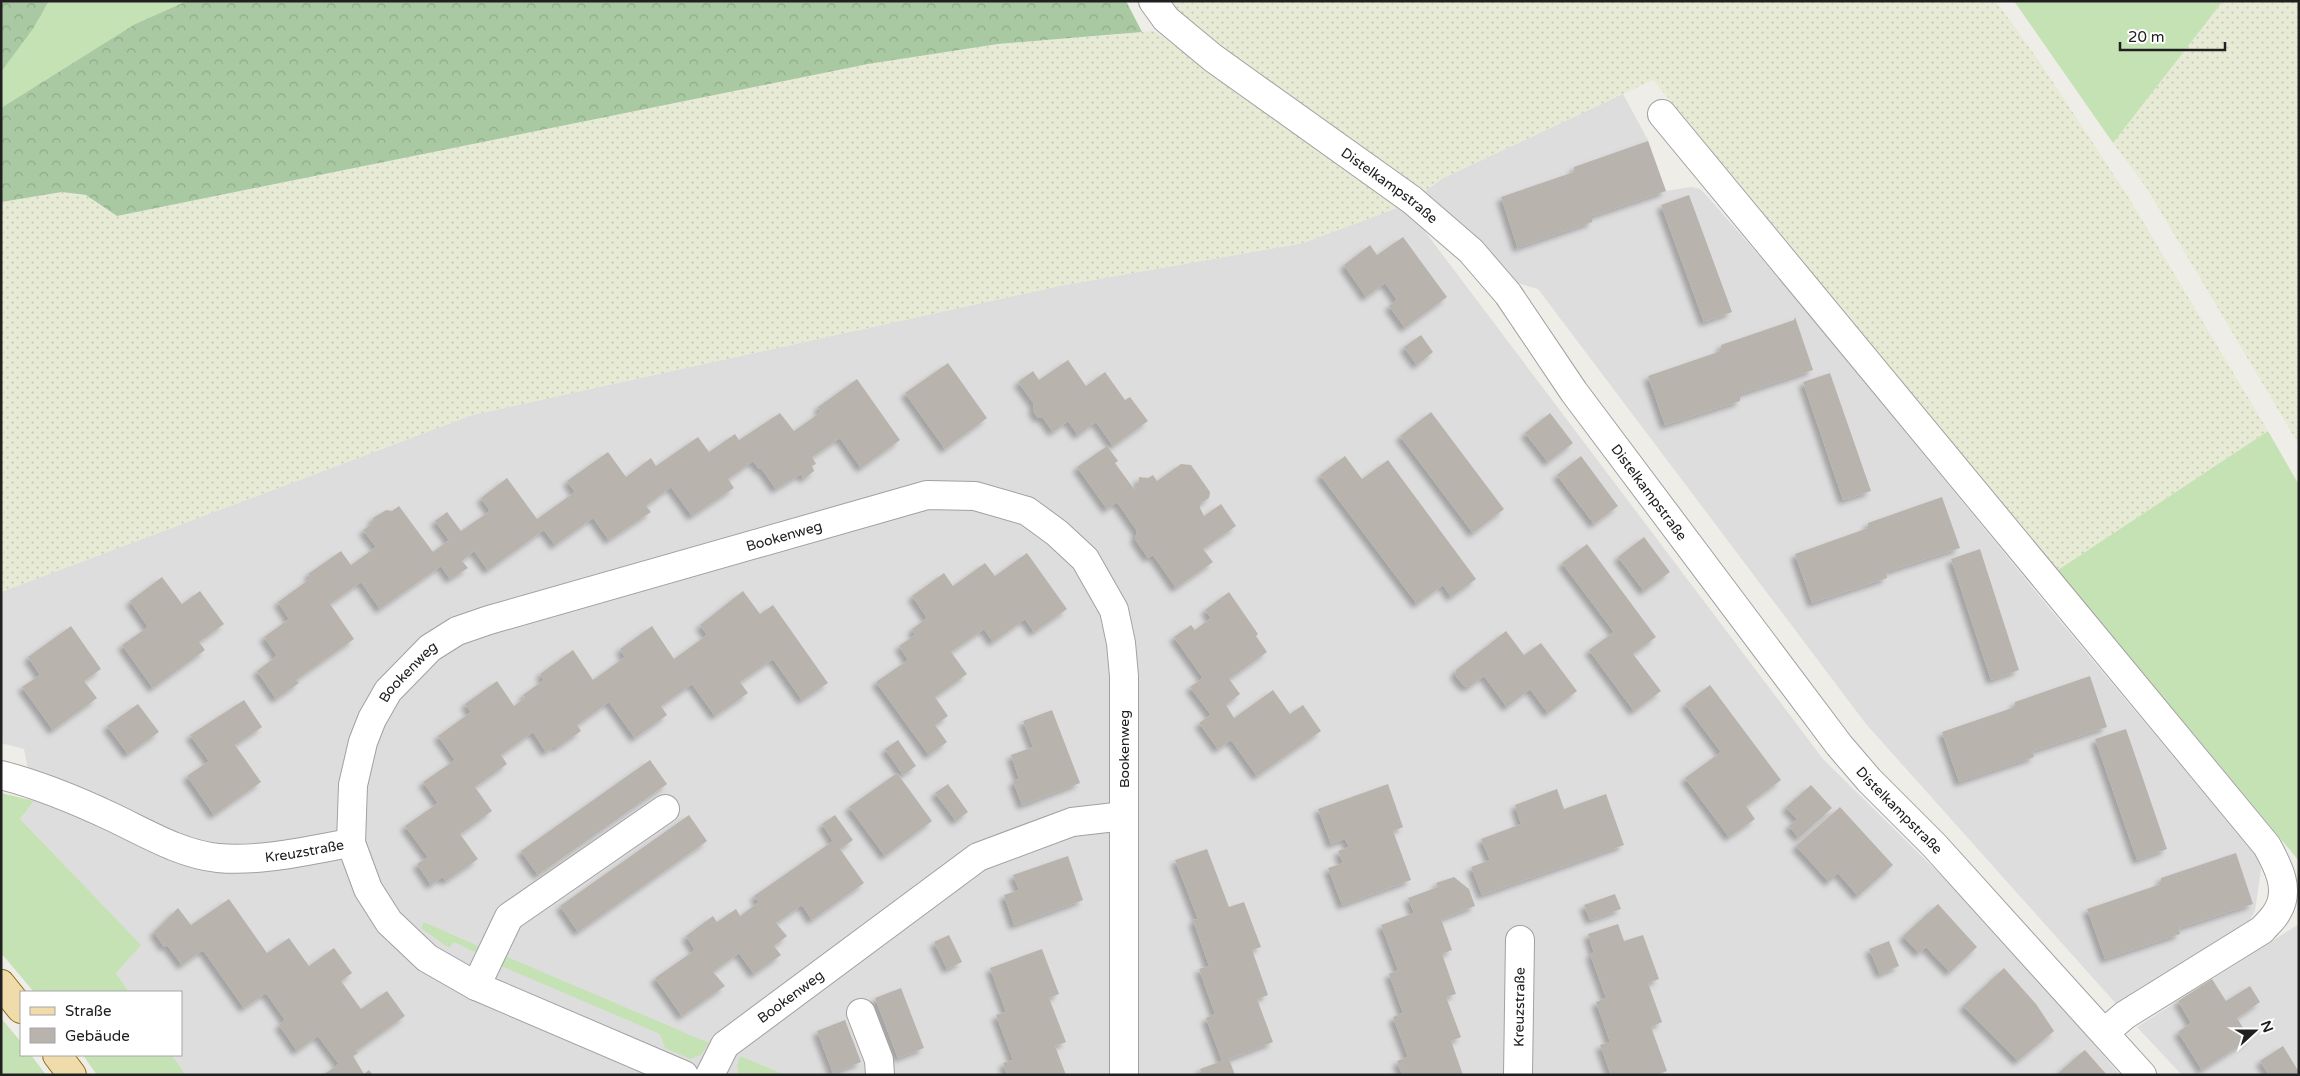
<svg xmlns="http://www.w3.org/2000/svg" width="2300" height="1076" font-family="'Varela Round',sans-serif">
  <defs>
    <pattern id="farmland-dots" width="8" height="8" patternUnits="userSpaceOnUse" patternTransform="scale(1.25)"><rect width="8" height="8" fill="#e7ebd5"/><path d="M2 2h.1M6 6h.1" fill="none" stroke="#c6c9b7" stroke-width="1.8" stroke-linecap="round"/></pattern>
    <pattern id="forest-crowns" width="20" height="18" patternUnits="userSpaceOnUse" patternTransform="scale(1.25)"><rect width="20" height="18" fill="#a8c9a1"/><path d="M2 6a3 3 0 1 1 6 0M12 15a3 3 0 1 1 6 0" fill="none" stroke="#90ac8a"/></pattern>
    <filter id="shadow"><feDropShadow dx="-4.5" dy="4.5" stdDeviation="2.5" flood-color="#0004"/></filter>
  </defs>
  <rect width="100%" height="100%" fill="#efede7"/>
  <g fill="#dedddd">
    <path d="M1623,94L1648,140L1666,191L1691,187L1700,189L1708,197L1795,297L2050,609L2256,856L2261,869L2255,911L2249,922L2118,1006L1866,724L1538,289L1514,282L1421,194L1443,178Z"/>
    <path d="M1405,205L1823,759L1950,884L2048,990L2120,1075H186L172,1055H181V992H129L116,973L140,945L20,819L34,801L24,749L1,743V592L472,415L1059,286L1303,243Z"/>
    <path d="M2299,924V1075H2182L2137,1027Z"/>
  </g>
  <g fill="url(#farmland-dots)">
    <path d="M1166,1H1996L2041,64L2129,198L2268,431L2058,570L1653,80L1443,178L1421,194L1211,44Z"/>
    <path d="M2223,1H2299V445L2146,187L2113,143Z"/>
    <path d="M1154,31L1405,205L1303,243L1059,286L472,415L1,592V202L62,192L86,195L117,216L868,64L998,44Z"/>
  </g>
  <g fill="#c5e2b4">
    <path d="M49,1H187L135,24L1,108V72L33,29Z"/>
    <path d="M2014,1H2223L2113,143Z"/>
    <path d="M2268,431L2299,485V861L2058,570Z"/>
    <path d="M1,793L34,801L20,819L141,945L116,973L129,992H34L1,953Z"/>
    <path d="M424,922L480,947L477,953L454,942L449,948L421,928Z"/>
    <path d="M505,956L709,1043L701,1055L690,1059L665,1048L660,1034L501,966Z"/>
    <path d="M1,1018L21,1042V1055H31L46,1075H1Z"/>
    <path d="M83,1055H172L186,1075H97Z"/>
    <path d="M740,1056L785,1075H739L737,1066Z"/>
  </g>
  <g fill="url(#forest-crowns)">
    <path d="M1,1H49L33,29L1,72Z"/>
    <path d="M187,1H1126L1142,32L998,44L868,64L117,216L86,195L62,192L1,202V108L135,24Z"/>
  </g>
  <g fill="#b8b3ad" filter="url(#shadow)">
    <path d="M1648,141L1666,191L1592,216V222L1519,247L1518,249L1501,197L1574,172V167Z"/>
    <path d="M1689,195L1732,312L1704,322L1661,205Z"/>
    <path d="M1403,237L1447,297L1405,328L1389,306L1397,300L1385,283L1366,297L1344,265L1370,245L1377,255Z"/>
    <path d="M1795,317L1813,370L1740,394V401L1665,425L1648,376L1721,351V345L1794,320Z"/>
    <path d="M1421,335L1433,352L1417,365L1404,347Z"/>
    <path d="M1068,360L1086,386L1105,372L1125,400L1130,397L1148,421L1113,446L1096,422L1078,435L1068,421L1053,432L1043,418L1037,417L1033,410L1034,404L1018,382L1033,371L1039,380Z"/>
    <path d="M948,363L987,418L945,449L905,393Z"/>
    <path d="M1830,373L1871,491L1843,500L1803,382Z"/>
    <path d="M857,379L900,440L861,468L840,438L812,457L816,464L812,466L814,471L804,479L801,474L776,489L761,468L759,469L753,461L728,479L734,488L692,516L671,487L646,506L651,512L609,540L593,518L555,545L544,530L488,570L474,551L462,561L468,568L450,579L441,566L380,609L361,582L330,604L354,639L296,680L299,683L276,699L257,671L277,656L264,637L289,619L278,602L311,578L308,574L341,551L351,565L376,547L363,530L372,524L373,518L386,510L392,511L399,506L433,552L449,540L435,521L447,512L461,531L490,511L481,498L507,478L537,519L575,492L567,481L608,452L626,477L651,458L656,466L698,437L709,452L735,434L739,440L780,413L794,431L821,412L818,407Z"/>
    <path d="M1431,412L1504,509L1473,533L1400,436Z"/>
    <path d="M1550,413L1573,443L1548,462L1525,433Z"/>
    <path d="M1107,446L1118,461L1115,463L1134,489L1138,485L1139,477L1148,478L1153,475L1157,481L1181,464L1191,465L1210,492L1209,498L1201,503L1200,508L1204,516L1221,504L1236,526L1203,549L1213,562L1176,588L1153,555L1148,558L1135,539L1137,531L1117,502L1107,509L1077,467Z"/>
    <path d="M1345,456L1362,479L1388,460L1476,579L1451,597L1443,585L1417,604L1320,475Z"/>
    <path d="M1581,456L1618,506L1594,524L1557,475Z"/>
    <path d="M1942,497L1960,548L1886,572L1887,578L1812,603L1795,554L1868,528V523Z"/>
    <path d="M1644,537L1670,572L1644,591L1618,557Z"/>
    <path d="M1587,544L1656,637L1633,654L1661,691L1634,711L1589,650L1614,632L1562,563Z"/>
    <path d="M1980,549L2019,670L1991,680L1951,559Z"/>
    <path d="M1027,553L1067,609L1034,632L1025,619L993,642L984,629L951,652L967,674L935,697L948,716L935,725L947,742L929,755L876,682L908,660L899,646L915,635L912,629L927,618L912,596L944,573L953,586L985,563L995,576Z"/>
    <path d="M162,577L182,604L200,591L224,624L199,642L205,650L153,688L122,645L148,627L130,601Z"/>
    <path d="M743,591L760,614L773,605L828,683L802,700L773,659L740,682L748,693L715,716L692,684L661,706L667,715L635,738L609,702L577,725L581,731L557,748L556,745L546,752L533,732L501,755L507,764L475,787L492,811L460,834L478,859L446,881L442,877L431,885L417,864L428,857L405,826L438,803L423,782L455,760L438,736L471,712L465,704L497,681L514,706L525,698L523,695L544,680L540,674L573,650L593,680L625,657L620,649L652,626L674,659L707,635L700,625Z"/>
    <path d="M1229,592L1258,634L1256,636L1267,652L1229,679L1240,694L1226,705L1234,718L1273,690L1290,714L1303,705L1321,731L1257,776L1231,740L1218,749L1199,723L1211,715L1190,687L1203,678L1174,637L1191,625L1195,630L1211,618L1205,610Z"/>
    <path d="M71,626L101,669L84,681L97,698L53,730L22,687L40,675L28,657Z"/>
    <path d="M1506,631L1524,655L1541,643L1577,691L1548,713L1530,689L1507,707L1484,676L1469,687L1464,686L1455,675L1456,670Z"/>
    <path d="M2090,676L2107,727L2033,751L2034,757L1959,782L1942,732L2015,707V702Z"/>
    <path d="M1710,685L1781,780L1746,806L1755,819L1729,837L1685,778L1721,752L1685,704Z"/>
    <path d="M244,700L262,727L235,745L261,782L214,815L187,776L209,761L190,735Z"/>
    <path d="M138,704L159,732L128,754L107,726Z"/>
    <path d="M1052,710L1080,783L1022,805L1013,781L1019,779L1011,755L1033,747L1023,721Z"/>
    <path d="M2126,729L2167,849L2137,860L2095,739Z"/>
    <path d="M898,740L916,766L903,775L885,749Z"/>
    <path d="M650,760L667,784L538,875L521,851Z"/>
    <path d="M897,773L932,821L885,856L849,807Z"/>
    <path d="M948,784L968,812L956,821L935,793Z"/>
    <path d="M1388,784L1403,827L1393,831L1411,880L1342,905L1328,868L1343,863L1338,851L1349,847L1345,839L1331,844L1318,809Z"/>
    <path d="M1811,785L1832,808L1799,838L1789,826L1797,819L1786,807Z"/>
    <path d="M1557,789L1564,809L1606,794L1624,845L1482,895L1471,867L1490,860L1481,839L1521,824L1515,805Z"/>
    <path d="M1840,807L1893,865L1858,896L1838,873L1829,882L1796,846Z"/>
    <path d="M689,815L707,841L578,932L560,906Z"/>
    <path d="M835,815L853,840L840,849L864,883L812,920L802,905L776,923L787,936L774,946L781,955L754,974L739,953L713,972L725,986L682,1016L655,978L695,950L686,936L713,916L717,922L736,909L740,916L759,902L754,896L833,841L822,824Z"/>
    <path d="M1207,849L1229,907L1244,902L1261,947L1252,950L1268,995L1257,999L1273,1042L1229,1059L1235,1075H1202L1200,1069L1222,1061L1206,1018L1215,1014L1199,969L1209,966L1193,920L1198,919L1175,860Z"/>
    <path d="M2236,853L2253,904L2179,928L2180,934L2105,959L2087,909L2161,884V878Z"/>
    <path d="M1068,856L1083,900L1014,925L1004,895L1019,890L1013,875Z"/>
    <path d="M1454,877L1469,889L1475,906L1441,919L1452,950L1442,954L1456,994L1446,997L1461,1037L1451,1041L1463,1075H1402L1397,1061L1408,1057L1393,1017L1403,1013L1389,974L1398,970L1381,925L1414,913L1408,898L1438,887L1436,883Z"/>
    <path d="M1615,894L1621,909L1590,920L1584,905Z"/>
    <path d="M229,899L267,953L289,938L309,966L334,948L352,973L341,981L361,1009L387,991L405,1016L356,1051L358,1053L353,1056L364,1074L369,1070L373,1075H323L339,1064L318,1036L297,1051L279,1025L285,1020L266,993L244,1008L203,950L182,965L167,945L164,947L154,932L178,908L191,925Z"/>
    <path d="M1938,904L1977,947L1950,972L1926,947L1919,953L1903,936Z"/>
    <path d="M1618,924L1624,941L1643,935L1659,979L1648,983L1662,1022L1651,1027L1667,1071L1656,1075H1611L1600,1045L1610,1042L1596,1002L1606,998L1590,954L1594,953L1588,934Z"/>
    <path d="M949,935L962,962L947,969L934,942Z"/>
    <path d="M1889,941L1899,966L1880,974L1869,949Z"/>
    <path d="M1042,949L1059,994L1049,998L1066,1042L1055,1046L1066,1075H1007L1003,1063L1013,1060L996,1015L1006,1012L990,968Z"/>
    <path d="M2004,968L2036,1004L2054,1031L2018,1061L1963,1006Z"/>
    <path d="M2212,979L2226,1001L2250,986L2260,1002L2237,1018L2250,1039L2202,1070L2178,1032L2191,1023L2178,1001Z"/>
    <path d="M901,988L924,1048L898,1058L875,998Z"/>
    <path d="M845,1020L861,1062L833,1073L817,1031Z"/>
    <path d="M2283,1046L2299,1072V1075H2269L2260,1061Z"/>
    <path d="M2085,1050L2107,1075H2056L2081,1053Z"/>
  </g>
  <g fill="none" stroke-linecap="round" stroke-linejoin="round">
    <defs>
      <g id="minor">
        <path id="s1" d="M1153,1L1166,19L1213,58L1412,200L1471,251L1508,294L1574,392L1839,745L1869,780L1934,845L2142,1075"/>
        <path d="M1662,114L2267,846C2278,866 2291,890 2277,912C2274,918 2267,924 2262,930L2125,1015L2105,1032"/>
        <path id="s2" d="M1,775C40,785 76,800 112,817C146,833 180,854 218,858C262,862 308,850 351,843"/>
        <path d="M476,986L509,917L665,809"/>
        <path d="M861,1013L879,1060L880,1075"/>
        <path id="s3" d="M684,1075L476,986L427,958L389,922L368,889L351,843L353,785L363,742L372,719L388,691L430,648L457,631L489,620L927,495L975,496L1027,511L1057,533L1085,559L1114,610L1121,643L1124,676V1075"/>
        <path id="s4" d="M710,1075L725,1045L978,857L1072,822L1124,816"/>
        <path id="s5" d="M1518,1075L1520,940"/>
      </g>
      <g id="major">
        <path d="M1,984L21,1009"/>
        <path d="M57,1055L72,1075"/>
      </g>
    </defs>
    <use href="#minor" stroke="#a1a1a1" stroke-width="30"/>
    <use href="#major" stroke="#887013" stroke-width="30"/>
    <use href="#minor" stroke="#fff" stroke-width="28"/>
    <use href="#major" stroke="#f0dbab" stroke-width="28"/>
  </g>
  <g text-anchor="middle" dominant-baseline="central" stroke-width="5" stroke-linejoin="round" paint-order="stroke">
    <g font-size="14" fill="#202020" stroke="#fff">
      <text stroke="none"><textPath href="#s1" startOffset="301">Distelkampstraße</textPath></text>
      <text stroke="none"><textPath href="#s1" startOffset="706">Distelkampstraße</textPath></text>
      <text stroke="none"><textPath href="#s3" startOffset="1015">Bookenweg</textPath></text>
      <text stroke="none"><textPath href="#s3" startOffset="610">Bookenweg</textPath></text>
      <text transform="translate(1124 749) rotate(-90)">Bookenweg</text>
      <text stroke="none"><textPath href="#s1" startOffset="1111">Distelkampstraße</textPath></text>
      <text stroke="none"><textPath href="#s2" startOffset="320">Kreuzstraße</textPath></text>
      <text stroke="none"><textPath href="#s4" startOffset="115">Bookenweg</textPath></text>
      <text stroke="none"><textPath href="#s5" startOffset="68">Kreuzstraße</textPath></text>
    </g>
  </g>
  <rect width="2300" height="1076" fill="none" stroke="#202020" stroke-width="5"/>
  <rect x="20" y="991" width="162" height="65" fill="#ffffff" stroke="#a6a6a6"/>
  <rect x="30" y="1007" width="25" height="8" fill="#f0dbab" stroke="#a6a6a6"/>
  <text x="65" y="1016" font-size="15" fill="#202020">Straße</text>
  <rect x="30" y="1028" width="25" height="15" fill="#b8b3ad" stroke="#a6a6a6"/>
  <text x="65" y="1041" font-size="15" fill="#202020">Gebäude</text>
  <g transform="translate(2255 1031) rotate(69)" stroke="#ffffff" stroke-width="4" paint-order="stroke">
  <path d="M0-4L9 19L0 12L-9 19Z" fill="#202020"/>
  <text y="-8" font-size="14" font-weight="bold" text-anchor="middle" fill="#202020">N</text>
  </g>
  <path d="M2120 42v8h105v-8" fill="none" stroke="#202020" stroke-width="2.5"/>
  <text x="2128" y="42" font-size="15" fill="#202020" stroke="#ffffff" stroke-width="4" paint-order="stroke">20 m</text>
</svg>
